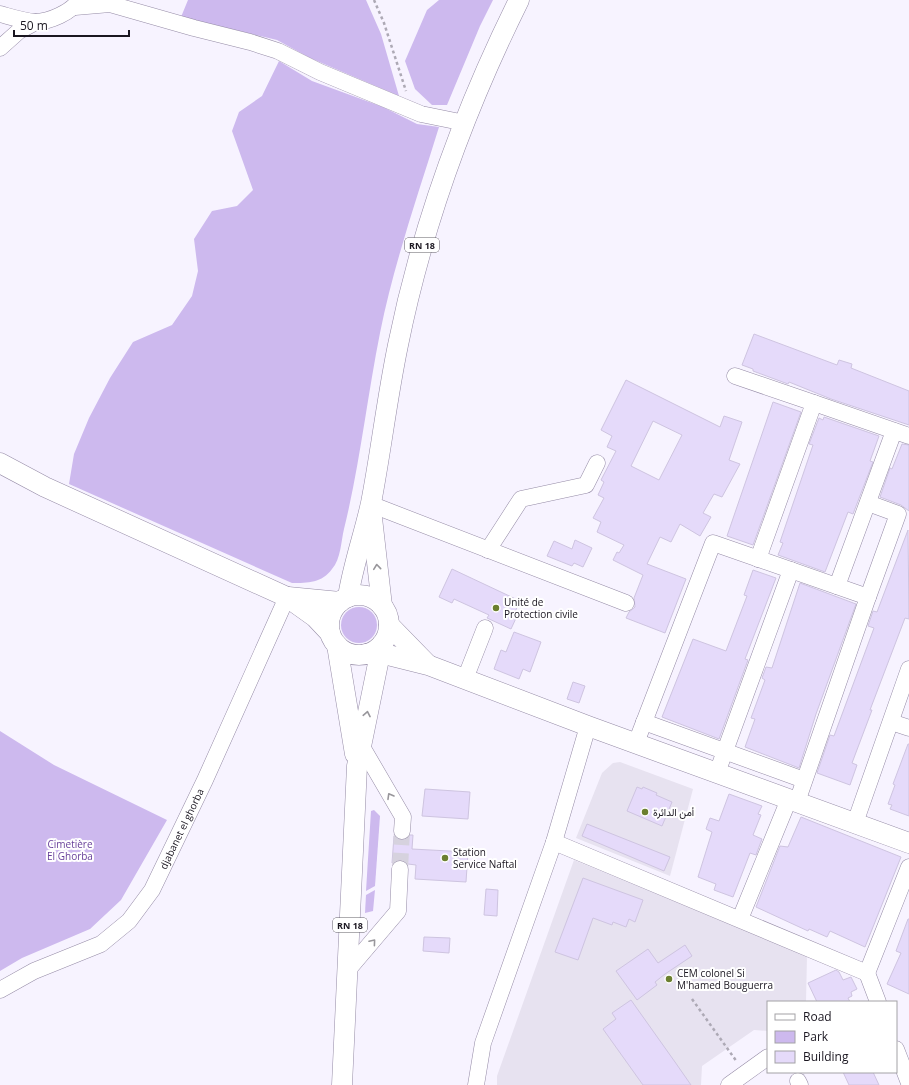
<svg xmlns="http://www.w3.org/2000/svg" width="909" height="1085" font-family="'Open Sans',Vazirmatn,sans-serif">
  <rect width="100%" height="100%" fill="#f7f3ff"/>
  <g fill="#e7e2f0">
    <path d="M620,762L693,789L670,876L576,838L602,773L613,763Z"/>
    <path d="M574,860L807,956L806,1002H768V1031L754,1030L702,1066L701,1085H497V1076Z"/>
  </g>
  <g fill="#cdb9ee">
    <path d="M188,0H366L381,34L399,96L310,58L277,40L181,17Z"/>
    <path d="M439,0H493L480,26L447,105H432L415,89L405,61L427,10Z"/>
    <path d="M279,61L312,81L383,107L417,124L439,127C418,195 394,263 380,333C367,398 360,464 344,529C341,541 341,559 332,569C322,583 308,583 292,583L69,484L74,454L89,418L110,378L133,342L172,325L192,296L198,271L194,239L212,211L237,206L253,190L232,131L239,112L262,96Z"/>
    <circle cx="359" cy="625" r="18"/>
    <path d="M0,731L54,765L167,820L121,900L90,929L22,958L0,971Z"/>
    <path d="M374,810L380,816L375,886L366,891L371,811Z"/>
    <path d="M375,890L373,911L365,913L366,895Z"/>
  </g>
  <g fill="#e5dafa" stroke="#cec4e0" fill-rule="evenodd">
    <path d="M754,334L837,365L839,360L852,364L851,368L909,391V425L831,399L789,382L788,384L753,371V369L742,365Z"/>
    <path d="M626,380L720,427L724,416L742,422L729,460L740,464L722,497L714,494L703,513L711,517L700,536L680,524L671,542L660,537L647,564L686,579L665,633L626,618L629,612L635,607L634,598L643,575L613,560L617,552L619,553L624,545L597,532L601,522L593,518L604,498L598,495L604,482L601,480L616,451L607,447L612,436L601,430ZM653,421L682,435L659,480L631,466Z"/>
    <path d="M773,402L801,412L753,545L727,536Z"/>
    <path d="M824,417L879,436L870,461L873,462L853,514L848,512L825,572L778,555L783,543L780,542L813,445L809,444L819,418L823,420Z"/>
    <path d="M902,444L909,445V511L901,505L880,497L890,468L892,469Z"/>
    <path d="M908,530L909,619L905,618L870,710H872L852,763L857,765L850,785L817,773L830,735L834,736L874,628L868,626L873,611L877,612Z"/>
    <path d="M575,540L592,548L583,567L574,563L572,566L547,556L554,541L572,549Z"/>
    <path d="M452,569L520,601L514,614L517,616L511,629L487,618L489,615L454,599L452,603L439,597Z"/>
    <path d="M753,570L776,578L745,659L748,660L719,739L662,717L693,639L726,651L747,596L744,595Z"/>
    <path d="M800,583L856,604L816,714L799,768L745,747L755,719L751,718L765,680L762,678L766,667L772,668Z"/>
    <path d="M514,632L541,642L530,672L523,669L519,679L494,669L501,650L506,652Z"/>
    <path d="M573,682L585,686L579,703L567,699Z"/>
    <path d="M908,744H909V816L890,809L892,805L888,804L895,785L893,784Z"/>
    <path d="M637,787L642,789L643,787L657,793L656,795L672,802L662,826L627,811Z"/>
    <path d="M425,789L470,792L468,819L422,816Z"/>
    <path d="M729,794L762,806L758,814L761,815L753,835L762,839L756,855L750,853L733,897L714,890L716,884L698,877L712,832L706,829L710,818L719,821Z"/>
    <path d="M801,817L901,857L865,947L830,931L827,937L809,929L808,931L756,907L780,846L788,847Z"/>
    <path d="M587,824L670,857L664,871L582,836Z"/>
    <path d="M410,835H413L412,849L468,852L466,882L415,879L416,865L408,864L401,860L392,863L394,836L402,840L406,839Z"/>
    <path d="M583,878L643,900L635,922L629,919L626,927L613,922L612,925L593,918L578,960L555,952Z"/>
    <path d="M486,889L498,890L497,916L484,915Z"/>
    <path d="M908,919H909V994L887,984L901,953L896,951Z"/>
    <path d="M424,937L450,938L449,953L423,951Z"/>
    <path d="M685,945L692,956L665,974L655,982L657,985L637,1000L616,971L648,949L658,963Z"/>
    <path d="M836,970L839,972L843,980L851,977L857,989L851,992L852,996L848,998L850,1002H817L808,983Z"/>
    <path d="M631,1000L675,1062L691,1085H643L603,1029L616,1019L612,1013Z"/>
    <path d="M843,1072H873L879,1085H849Z"/>
  </g>
  <g fill="none" stroke-linecap="round" stroke-linejoin="round">
    <path stroke="#d6d2de" stroke-width="16" stroke-dasharray="16 8" stroke-linecap="butt" d="M400,869L402,831"/>
    <defs>
      <g id="minor">
        <path d="M75,7L110,4L194,28L250,42L278,51L320,72L421,114L465,123"/>
        <path d="M0,14C11,17 23,21 35,22C49,22 72,12 79,0"/>
        <path d="M0,48L19,31L36,22"/>
        <path d="M735,376L814,403"/>
        <path d="M868,503L898,514L868,597"/>
        <path d="M370,504L626,603"/>
        <path d="M488,550L521,499L586,485L597,463"/>
        <path d="M758,559L814,403L909,436"/>
        <path d="M837,586L894,431"/>
        <path d="M465,679L485,628"/>
        <path d="M644,722L804,780"/>
        <path d="M891,722L909,728"/>
        <path d="M636,743L713,543L868,597L797,802"/>
        <path d="M361,745L403,817L402,831"/>
        <path d="M717,773L791,570"/>
        <path d="M855,823L909,669"/>
        <path d="M554,842L867,973L878,1002"/>
        <path d="M740,919L789,799"/>
        <path d="M347,971L398,911L400,869"/>
        <path d="M867,973L909,867"/>
        <path id="s1" d="M0,990L34,971L101,944L129,921L152,890L205,780L287,597"/>
        <path d="M896,1049L909,1083"/>
        <path d="M798,1081L800,1085"/>
        <path d="M476,1085L483,1043L554,842L588,726"/>
        <path d="M729,1085L768,1057"/>
      </g>
      <g id="major">
        <path d="M0,463L45,487L287,597L315,617L330,633"/>
        <path d="M372,518L382,606"/>
        <circle cx="359" cy="625" r="30"/>
        <path d="M288,597L340,602"/>
        <path d="M348,597C353,565 364,535 371,503C381,451 387,398 398,345C422,226 465,109 519,0"/>
        <path d="M389,625L427,664"/>
        <path d="M337,645L355,754"/>
        <path d="M366,654L380,653L428,665L588,726L909,843"/>
        <path d="M342,1085L357,766L382,644"/>
      </g>
    </defs>
    <use href="#minor" stroke="#958ba6" stroke-width="17"/>
    <use href="#major" stroke="#958ba6" stroke-width="21"/>
    <g stroke="#ada9b5" stroke-width="2.5" stroke-dasharray="3 3" stroke-linecap="butt">
      <path d="M374,0L384,23L406,91"/>
      <path d="M692,999L737,1062"/>
    </g>
    <use href="#minor" stroke="#fff" stroke-width="16"/>
    <use href="#major" stroke="#fff" stroke-width="20"/>
  </g>
  <defs><path id="oneway-chevron" d="M-2-3.5L2.5 0L-2 3.5" fill="none" stroke-width="1.6" stroke-linecap="round" stroke-linejoin="round"/></defs>
  <g stroke="#98969b">
    <use href="#oneway-chevron" transform="translate(377 567) rotate(-96)"/>
    <use href="#oneway-chevron" transform="translate(367 714) rotate(-79)"/>
    <use href="#oneway-chevron" transform="translate(390 796) rotate(-120)"/>
    <use href="#oneway-chevron" transform="translate(373 942) rotate(-50)"/>
  </g>
  <g fill="#6b7f2f" stroke="#fff" stroke-width="1.5">
    <circle cx="496" cy="608" r="4"/>
    <circle cx="645" cy="812" r="4"/>
    <circle cx="445" cy="858" r="4"/>
    <circle cx="669" cy="979" r="4"/>
  </g>
  <g text-anchor="middle" dominant-baseline="central" stroke-width="4" stroke-linejoin="round" paint-order="stroke">
    <g fill="#fff" stroke="#5f5c63" stroke-width="1">
      <rect x="405" y="238" width="34" height="14" rx="3"/>
      <rect x="333" y="918" width="34" height="14" rx="3"/>
    </g>
    <g font-size="9" font-weight="bold" fill="#1a1620">
      <text x="422" y="245">RN 18</text>
      <text x="350" y="925">RN 18</text>
    </g>
    <g font-size="10" fill="#1a1620" stroke="#fff" text-anchor="start">
      <text x="504" y="602">Unité de<tspan x="504" dy="12">Protection civile</tspan></text>
      <text x="653" y="812">أمن الدائرة</text>
      <text x="453" y="852">Station<tspan x="453" dy="12">Service Naftal</tspan></text>
      <text x="677" y="973">CEM colonel Si<tspan x="677" dy="12">M'hamed Bouguerra</tspan></text>
    </g>
    <g font-size="10" fill="#1a1620" stroke="#fff">
      <text stroke="none"><textPath href="#s1" startOffset="254">djabanet el ghorba</textPath></text>
    </g>
    <g font-size="10" fill="#673f99" stroke="#fff">
      <text x="70" y="844">Cimetière<tspan x="70" dy="12">El Ghorba</tspan></text>
    </g>
  </g>
  <rect x="767" y="1001" width="130" height="72" fill="#ffffff" stroke="#a3a2a6"/>
  <rect x="775" y="1014" width="20" height="6" fill="#ffffff" stroke="#a3a2a6"/>
  <text x="803" y="1021" font-size="12" fill="#1a1620">Road</text>
  <rect x="775" y="1031" width="20" height="12" fill="#cdb9ee" stroke="#a3a2a6"/>
  <text x="803" y="1041" font-size="12" fill="#1a1620">Park</text>
  <rect x="775" y="1051" width="20" height="12" fill="#e5dafa" stroke="#a3a2a6"/>
  <text x="803" y="1061" font-size="12" fill="#1a1620">Building</text>
  <path d="M14 30v6h115v-6" fill="none" stroke="#1a1620" stroke-width="2"/>
  <text x="20" y="30" font-size="12" fill="#1a1620" stroke="#ffffff" stroke-width="3" paint-order="stroke">50 m</text>
</svg>
